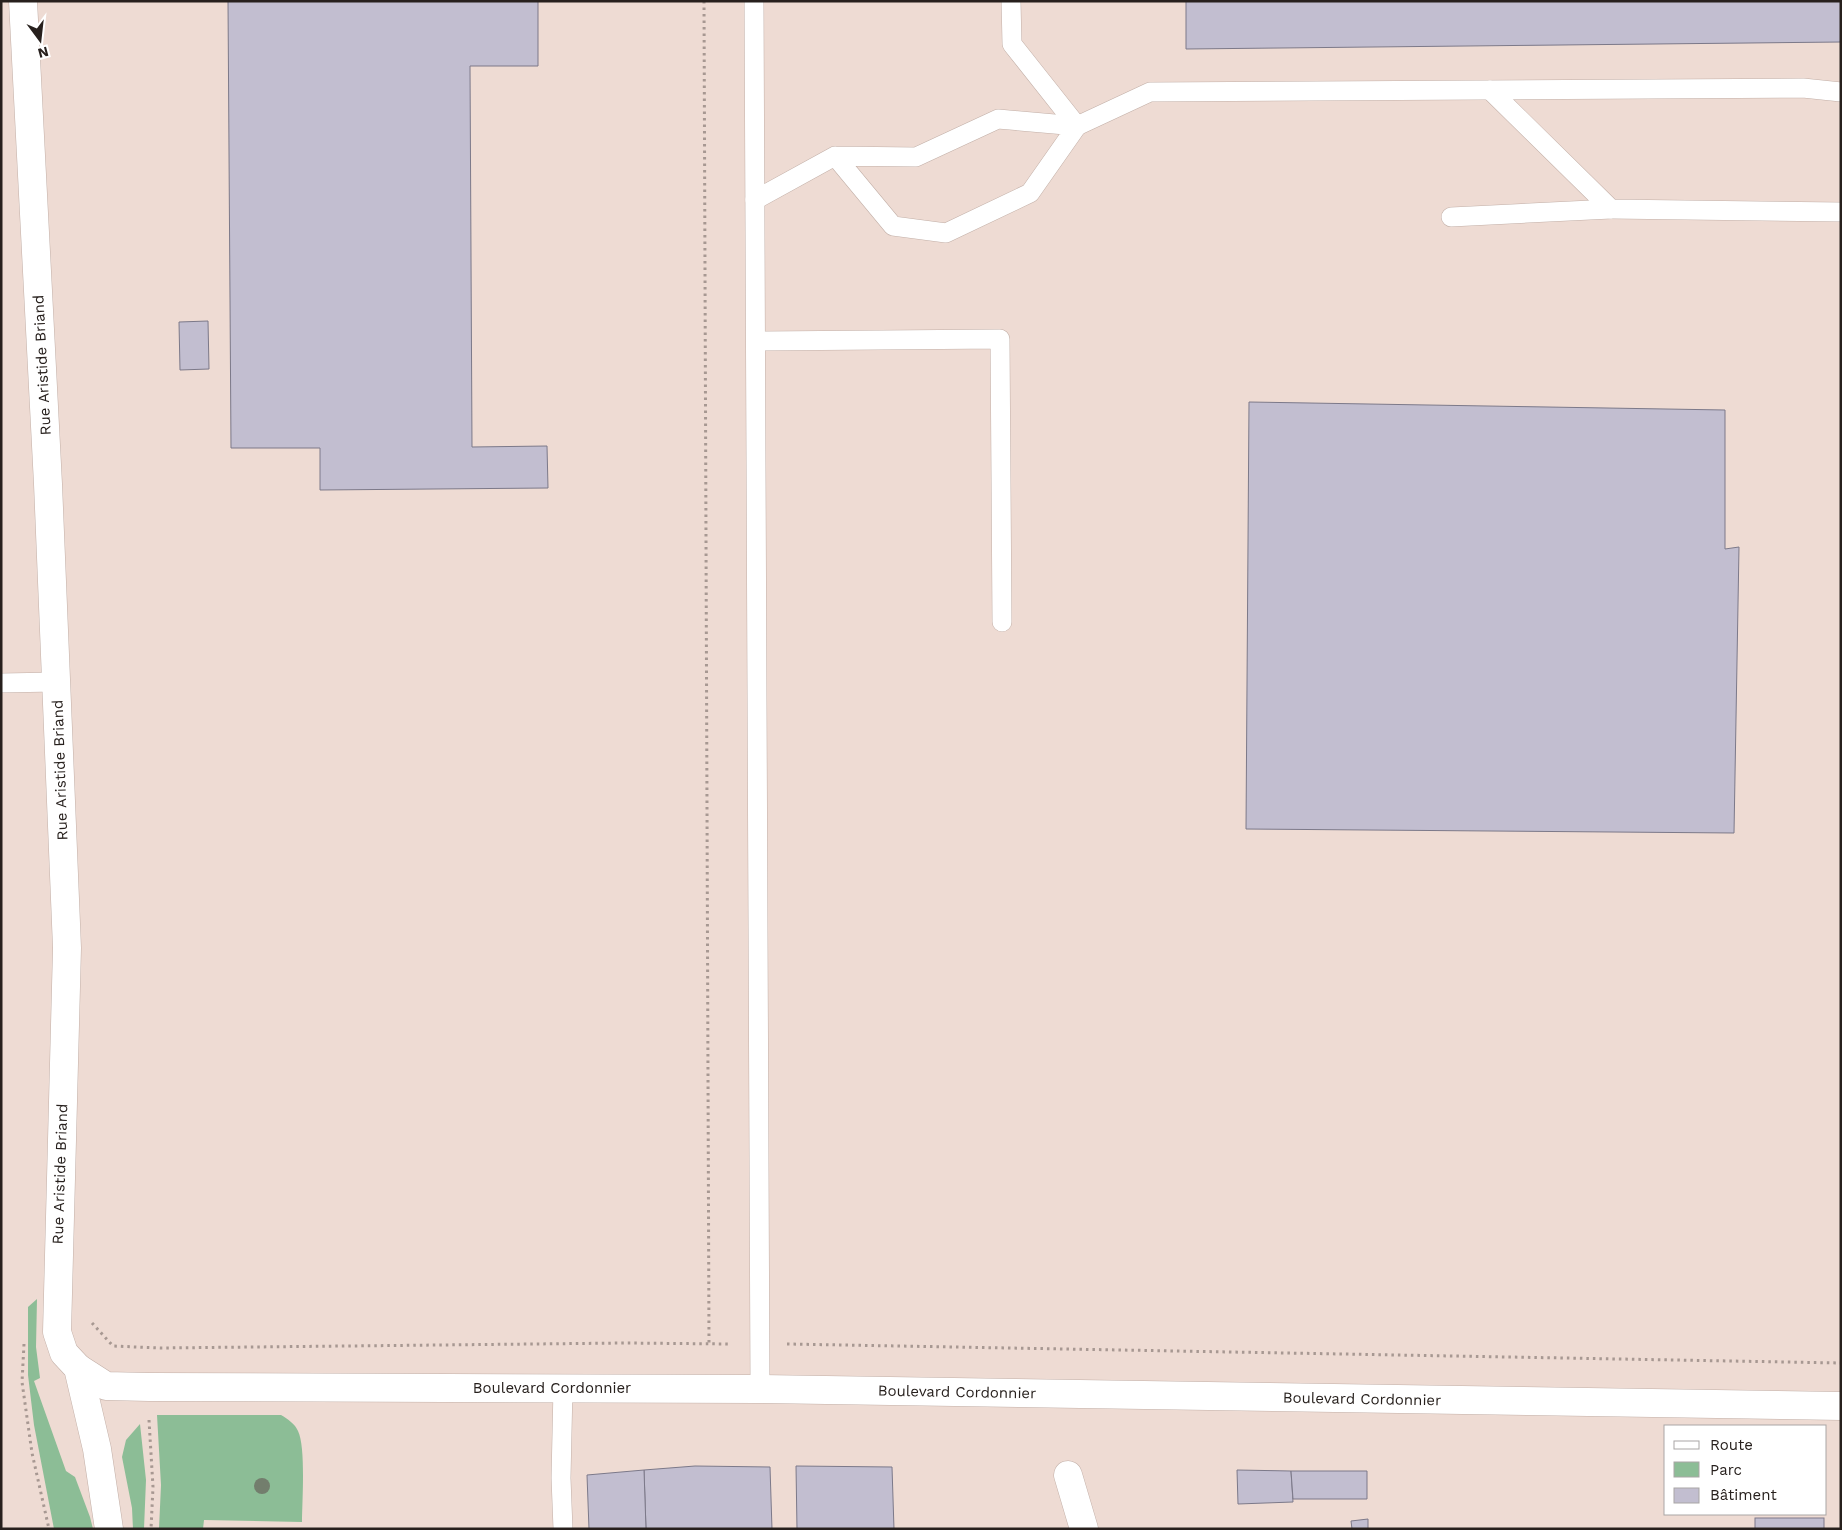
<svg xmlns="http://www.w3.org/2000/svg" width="1842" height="1530" font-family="'Work Sans',sans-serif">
  <rect width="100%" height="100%" fill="#eedbd3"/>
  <g fill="#8cbd96">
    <path d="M37,1299L36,1347L40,1378L34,1381L66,1471L75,1477L90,1517L93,1529H54L34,1425L28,1375V1307Z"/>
    <path d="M157,1415H281C288,1419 295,1424 298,1431C306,1447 302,1503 302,1522L204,1520L203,1529H159L161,1485Z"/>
    <path d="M140,1424L146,1480L144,1529H133L132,1508L122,1457L126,1440Z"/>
  </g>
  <g fill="#c2bed0" stroke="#7c7989">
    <path d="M228,1H538V66H470L472,447L547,446L548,488L320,490V448H231Z"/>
    <path d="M1186,1H1841V42L1186,49Z"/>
    <path d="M208,321L209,369L180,370L179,322Z"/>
    <path d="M1249,402L1725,410V549L1739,547L1734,833L1246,829Z"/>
    <path d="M695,1466L770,1467L772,1529H646L644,1470Z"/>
    <path d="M796,1466L892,1467L894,1529H797Z"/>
    <path d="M644,1470L646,1529H589L587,1475Z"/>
    <path d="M1237,1470L1291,1471L1293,1502L1238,1504Z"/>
    <path d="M1291,1471H1367V1499H1293Z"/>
    <rect x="1755" y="1518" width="69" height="11"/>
    <path d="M1368,1519V1529H1352L1351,1521Z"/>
  </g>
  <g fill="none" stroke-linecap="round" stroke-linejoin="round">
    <defs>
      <g id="service">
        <path d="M754,1L760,1389"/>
        <path d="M1011,1L1012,44L1077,126L1150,92L1803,88L1841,92"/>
        <path d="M1490,90L1611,209L1841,212"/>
        <path d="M755,200L835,156L916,157L998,119L1077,126L1030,193L946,233L893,226L835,156"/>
        <path d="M1451,217L1611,209"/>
        <path d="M756,341L1000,339L1002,622"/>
        <path d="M1,683L56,682"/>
        <path d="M563,1388L561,1478L563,1529"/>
      </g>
      <path id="minor" d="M1068,1475L1084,1529"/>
      <path id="tertiary" d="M78,1368L106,1386L149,1387L760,1389L1841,1406"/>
      <path id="secondary" d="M23,1L48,484L67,948L57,1332L64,1353L78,1368L97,1449L109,1529"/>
    </defs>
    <use href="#service" stroke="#c2afa7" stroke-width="20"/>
    <use href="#minor" stroke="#c2afa7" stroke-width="29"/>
    <use href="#tertiary" stroke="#c2afa7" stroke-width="29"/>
    <use href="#secondary" stroke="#c2afa7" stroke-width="29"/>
    <g stroke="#a79892" stroke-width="3" stroke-dasharray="2.5 4" stroke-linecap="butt">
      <path d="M704,1L709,1344"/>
      <path d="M92,1323L113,1346L160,1348L625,1343L731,1344"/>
      <path d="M24,1344L22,1382L32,1453L49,1529"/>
      <path d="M787,1344L1841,1363"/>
      <path d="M149,1420L153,1487L151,1529"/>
    </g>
    <use href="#service" stroke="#fff" stroke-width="19"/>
    <use href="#minor" stroke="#fff" stroke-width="28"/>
    <use href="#tertiary" stroke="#fff" stroke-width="28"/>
    <use href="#secondary" stroke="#fff" stroke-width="28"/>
  </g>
  <circle fill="#737e6d" cx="262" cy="1486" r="8"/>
  <g text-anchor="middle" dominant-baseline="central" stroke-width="4" stroke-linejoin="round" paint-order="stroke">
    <g font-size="15" fill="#27201d" stroke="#fff">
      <text transform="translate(42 365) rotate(-93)">Rue Aristide Briand</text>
      <text transform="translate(60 770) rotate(-92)">Rue Aristide Briand</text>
      <text transform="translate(60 1174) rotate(-88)">Rue Aristide Briand</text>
      <text x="552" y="1388">Boulevard Cordonnier</text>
      <text transform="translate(957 1392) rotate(1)">Boulevard Cordonnier</text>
      <text transform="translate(1362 1399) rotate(1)">Boulevard Cordonnier</text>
    </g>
  </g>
  <rect width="1842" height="1530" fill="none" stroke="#27201d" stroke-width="5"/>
  <rect x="1664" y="1425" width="162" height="90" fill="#ffffff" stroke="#a9a6a5"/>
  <rect x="1674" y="1441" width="25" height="8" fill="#ffffff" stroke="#a9a6a5"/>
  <text x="1710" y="1450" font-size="15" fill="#27201d">Route</text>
  <rect x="1674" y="1462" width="25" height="15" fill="#8cbd96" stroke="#a9a6a5"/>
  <text x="1710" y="1475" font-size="15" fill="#27201d">Parc</text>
  <rect x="1674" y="1488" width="25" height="15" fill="#c2bed0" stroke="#a9a6a5"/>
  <text x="1710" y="1500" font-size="15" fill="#27201d">Bâtiment</text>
  <g transform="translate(40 40) rotate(165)" stroke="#ffffff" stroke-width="4" paint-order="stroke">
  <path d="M0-4L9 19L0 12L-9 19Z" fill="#27201d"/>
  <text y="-8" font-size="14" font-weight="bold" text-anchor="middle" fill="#27201d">N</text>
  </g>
</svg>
